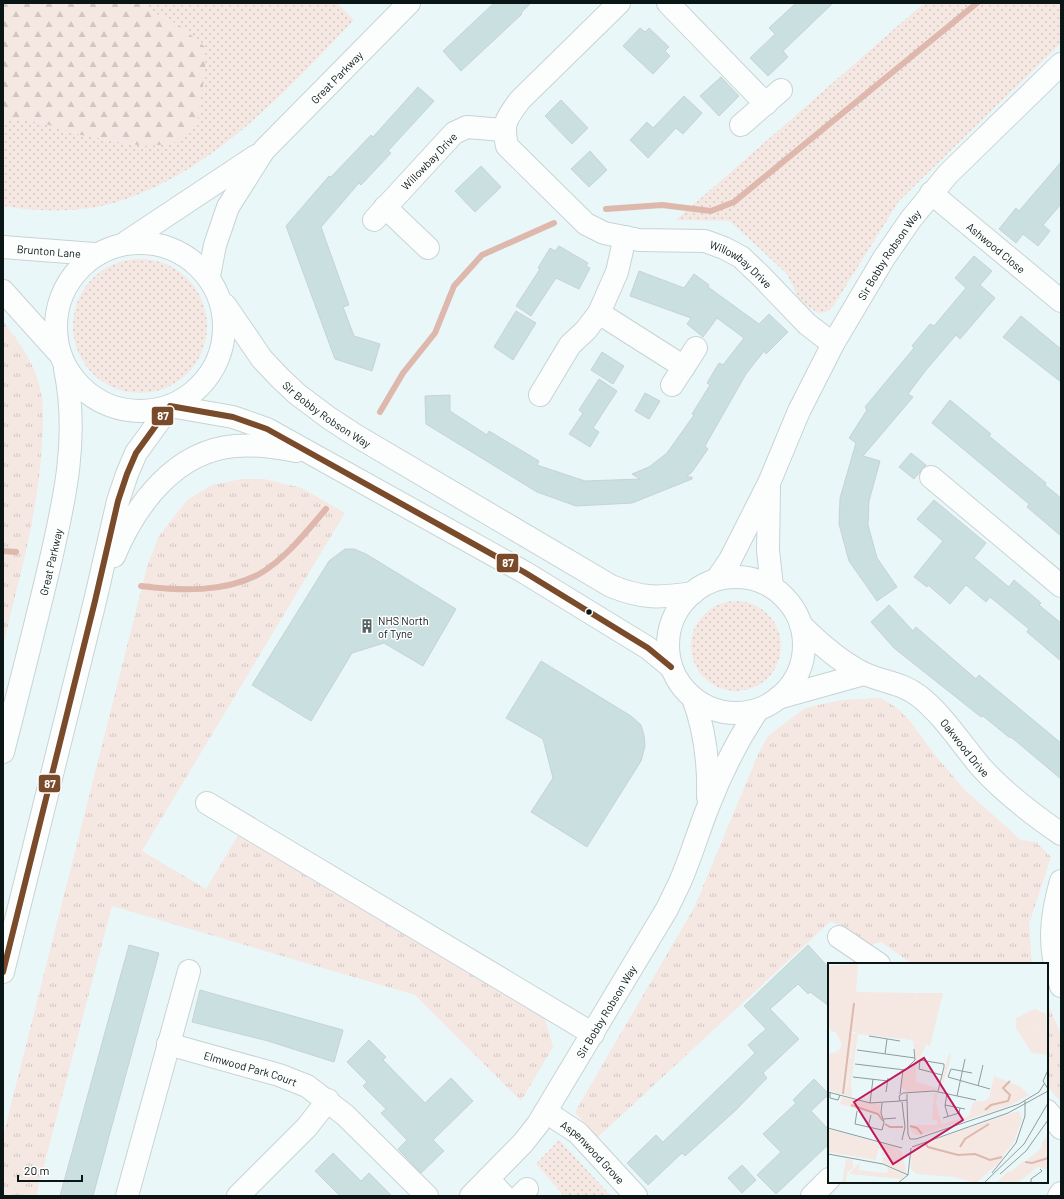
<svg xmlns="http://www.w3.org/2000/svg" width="1064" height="1199" font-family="Barlow,sans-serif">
  <defs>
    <pattern id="grass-dots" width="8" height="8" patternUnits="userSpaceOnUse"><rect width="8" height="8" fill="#f5e8e3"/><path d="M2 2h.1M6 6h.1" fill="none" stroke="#d1c6c2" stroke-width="1.8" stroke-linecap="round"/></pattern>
    <pattern id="forest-firs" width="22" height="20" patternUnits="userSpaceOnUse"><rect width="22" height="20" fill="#f5e8e3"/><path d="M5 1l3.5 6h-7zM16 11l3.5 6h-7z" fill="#d1c6c2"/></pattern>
    <pattern id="park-tufts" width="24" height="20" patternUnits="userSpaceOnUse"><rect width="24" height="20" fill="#f5e8e3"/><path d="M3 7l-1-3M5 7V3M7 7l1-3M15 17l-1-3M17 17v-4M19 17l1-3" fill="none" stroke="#d1c6c2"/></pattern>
  </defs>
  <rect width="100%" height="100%" fill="#eaf7f8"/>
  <g fill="url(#grass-dots)">
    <path d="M143,3H337L354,20C286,91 213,172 117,202C82,213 38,212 3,206V118L39,122L81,135L143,146L179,25L148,10Z"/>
    <path d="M924,3H1061V43L899,201L832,308L826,312L818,313L800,301L787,274L730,221L676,220Z"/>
    <circle cx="140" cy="326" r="67"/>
    <circle cx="736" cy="646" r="45"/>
    <path d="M559,1140L611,1196H564L536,1164Z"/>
  </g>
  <path fill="url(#forest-firs)" d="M3,3H143L148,10L179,25L205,47V73L197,125L172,144L143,146L81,135L39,122L3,118Z"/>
  <g fill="url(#park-tufts)">
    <path d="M3,321C19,342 37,366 41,393C44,408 43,425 42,441C39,511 19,578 3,646Z"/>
    <path d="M241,479H264L302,488L345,513L142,851L206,889L241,830L544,1015L553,1047L521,1101L415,995L112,906L36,1196H3V1136L147,567L159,536L187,500L212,485Z"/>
    <path d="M881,698L897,708L910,721L934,754L966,791L1021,840L1036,842L1051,857L1029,924L1032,964H912L881,942L871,945L831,921L597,1138L575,1112L695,906L758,754L768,736L805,708L841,700Z"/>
    <path d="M1047,1001L1061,1035V1102L1047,1086Z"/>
  </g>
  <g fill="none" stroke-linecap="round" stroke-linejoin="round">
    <g stroke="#deb8ac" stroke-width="6">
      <path d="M606,209L662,205L711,211L734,202L977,3"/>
      <path d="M380,412L403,373L435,333L454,286L482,255L554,223"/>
      <path d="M3,551L16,552"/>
      <path d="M141,586C180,591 226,593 261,573C286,558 307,531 326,509"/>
    </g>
  </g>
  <g fill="#cadfe0" stroke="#c7d3d4">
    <path d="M494,3H531L521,13L522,14L461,71L443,51Z"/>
    <path d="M796,3H833L783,51L788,57L768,76L750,58L775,34L769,28Z"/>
    <path d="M640,28L645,32L649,28L669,47L665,51L670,56L653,74L623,46Z"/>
    <path d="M721,77L739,96L719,116L700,96Z"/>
    <path d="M418,87L434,101L388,151L391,153L361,185L359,183L321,227L349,305L343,307L354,336L380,344L372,371L335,359L286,226L329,176L331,177L371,135L373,137Z"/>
    <path d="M684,96L702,113L683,134L676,128L648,158L630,140L647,122L653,128Z"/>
    <path d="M561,100L588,128L572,144L545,116Z"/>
    <path d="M590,151L607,170L589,187L571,169Z"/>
    <path d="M1061,162V204L1043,225L1050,231L1038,246L1023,234L1016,243L999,229L1016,208L1019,211Z"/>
    <path d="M481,166L501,187L475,212L455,191Z"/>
    <path d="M559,246L588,263L586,266L590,268L579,289L556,278L531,316L516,306L540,269L538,268L550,248L555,251Z"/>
    <path d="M974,256L992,271L980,285L995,298L960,339L956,335L926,370L908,394L913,397L863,456L880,461L869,501L868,525L877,558L897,587L877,601L849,561L839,524L840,498L856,443L849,438L867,410L865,407L914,348L912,346L930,324L934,326L966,288L955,278Z"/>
    <path d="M639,271L684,288L694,274L709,285L708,287L759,324L769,314L788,332L766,354L764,351L746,374L705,446L708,449L692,472L686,477H692V479L632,503L576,506L537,492L426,424L425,396L450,395V411L487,435L489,431L539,461L537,465L585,481L640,479L632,474L649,467L667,453L694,415L692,414L710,385L707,383L719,363L723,365L744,338L717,318L703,337L687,324L691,318L630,296Z"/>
    <path d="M516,311L536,323L513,360L494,347Z"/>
    <path d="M1021,316L1061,349V382L1003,337Z"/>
    <path d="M602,352L624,366L613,384L591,370Z"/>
    <path d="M599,379L617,391L593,428L599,432L590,447L569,434L583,413L579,410Z"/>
    <path d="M645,393L660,401L649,419L635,411Z"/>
    <path d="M950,400L991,434L989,436L1046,483L1045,485L1061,498V536L1027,507L1029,504L932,423Z"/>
    <path d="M911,453L926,465L914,479L899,467Z"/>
    <path d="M934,500L986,543L974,558L1009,587L1014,580L1041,603L1039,605L1061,623V661L1027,632L1029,629L990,597L986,602L966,585L950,604L928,585L927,587L914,577L943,541L917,519Z"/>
    <path d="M345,549H354L366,554L456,609L423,666L384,643L352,653L311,721L252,685L329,561Z"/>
    <path d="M889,605L913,631L916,627L976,679L979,675L1061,743V779L1011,737L1010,738L983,716L981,717L894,648L871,622Z"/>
    <path d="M541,661L631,716L641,725L644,735L645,746L641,761L587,847L531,812L553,778L543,739L506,718Z"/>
    <path d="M129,945L159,953L108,1140L93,1196H60Z"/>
    <path d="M808,945L829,968V1006L810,992L808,994L798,984L770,1009L799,1039L763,1073L767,1078L736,1110L685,1156L682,1153L648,1185L627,1163L656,1135L663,1142L755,1053L748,1045L766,1029L744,1006Z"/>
    <path d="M200,990L343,1030L334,1062L268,1041L192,1022Z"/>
    <path d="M369,1040L386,1057L383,1060L425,1103L451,1078L473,1101L433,1140L444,1151L421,1173L398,1149L407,1140L381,1113L386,1109L363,1086L367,1082L347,1062Z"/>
    <path d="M814,1079L829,1094L811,1111L829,1130V1144L776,1194L757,1175L781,1152L763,1134L796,1103L793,1100Z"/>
    <path d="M333,1153L361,1181L369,1173L392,1196H340L315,1171Z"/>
    <path d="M742,1165L756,1180L742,1193L728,1178Z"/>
  </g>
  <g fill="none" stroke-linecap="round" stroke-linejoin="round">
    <defs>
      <g id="minor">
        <path id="s1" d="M619,3L520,100C506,119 502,123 507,146L586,224L604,233L639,240L705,241L724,248L741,257L762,277L807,324L833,344"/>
        <path d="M668,3L766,104"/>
        <path d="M741,125L781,90"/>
        <path id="s2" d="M931,193L1061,301"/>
        <path d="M385,207L428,248"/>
        <path d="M374,220L454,133L467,127L503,130"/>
        <circle cx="140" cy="327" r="84"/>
        <path d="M125,243L256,156"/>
        <path id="s3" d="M3,247L94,254"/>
        <path id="s4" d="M209,276L215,245L228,207L264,150L409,3"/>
        <path d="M3,291L57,351"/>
        <path id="s5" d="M225,305L262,359L280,378L297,394L329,418L355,435L611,586C643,599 659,598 693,593"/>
        <path d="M599,313L684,367"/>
        <path d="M672,385L696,348"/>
        <path d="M540,395L570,345L586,330L599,313L617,272L625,237"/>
        <path d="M931,477L1061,586"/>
        <path d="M769,488L768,550L772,587"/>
        <path d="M114,556C136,504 175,451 235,446C256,444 276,447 296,451"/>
        <circle cx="736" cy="645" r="68"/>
        <path id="s6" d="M717,579L730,560L769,483L799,411L833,344L884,258L911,219L948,174L1061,64"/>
        <path id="s7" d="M801,625C820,644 839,661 863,673C881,682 901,682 919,696C943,715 960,742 980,766C1004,793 1032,814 1061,834"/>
        <path d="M693,698C705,730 709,763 708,797"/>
        <path d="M778,698L864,674"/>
        <path id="s8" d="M3,752C18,693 33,635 47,576C63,507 80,440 65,369"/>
        <path d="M207,803L593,1034"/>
        <path d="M1061,881C1050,920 1048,948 1061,986"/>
        <path d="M839,937L879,964"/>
        <path d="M3,972L95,601L118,501L127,474L136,453L170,406L233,417L267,429L524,572L648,648L671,667"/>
        <path id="s9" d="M168,1044L279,1075L307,1086L345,1115L427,1196"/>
        <path d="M1047,1111L1061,1128"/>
        <path id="s10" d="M546,1112L578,1133L636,1196"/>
        <path d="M488,1179L504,1196"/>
        <path d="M127,1196L189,971"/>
        <path d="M238,1196L307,1127L328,1100"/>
        <path id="s11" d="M471,1196L523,1143L538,1124L667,909L680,882C691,857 698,832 708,807C721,773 737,741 757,711"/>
        <path d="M520,1196L527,1189"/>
        <path d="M812,1196L829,1179"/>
        <path d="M1059,1196L1061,1193"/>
      </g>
    </defs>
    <use href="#minor" stroke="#c8d3d4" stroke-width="24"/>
    <use href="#minor" stroke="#fcfefe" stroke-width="22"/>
    <defs>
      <path id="bus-1" d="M3,972L95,601L118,501L127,474L136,453L170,406L233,417L267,429L524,572L648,648L671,667"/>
    </defs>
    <use href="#bus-1" stroke="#fff" stroke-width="9"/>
    <use href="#bus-1" stroke="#7a4b2a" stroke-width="6"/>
  </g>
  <defs>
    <symbol id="building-bare" viewBox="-9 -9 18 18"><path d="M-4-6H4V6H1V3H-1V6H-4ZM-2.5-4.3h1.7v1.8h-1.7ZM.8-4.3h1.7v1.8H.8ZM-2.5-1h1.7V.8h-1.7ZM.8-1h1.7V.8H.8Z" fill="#586464" stroke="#fff" stroke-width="2.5" paint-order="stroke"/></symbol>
  </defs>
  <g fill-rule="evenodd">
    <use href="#building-bare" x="357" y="616" width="20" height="20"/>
  </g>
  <circle fill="#0a1515" stroke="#fff" stroke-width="1.5" cx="589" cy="612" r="3.5"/>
  <g text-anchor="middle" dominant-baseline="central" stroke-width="3" stroke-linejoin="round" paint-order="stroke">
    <g font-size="11" fill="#0a1515" stroke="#fff">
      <text stroke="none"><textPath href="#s4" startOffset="242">Great Parkway</textPath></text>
      <text transform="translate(429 161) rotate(-46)">Willowbay Drive</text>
      <text stroke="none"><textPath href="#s2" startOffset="85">Ashwood Close</textPath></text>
      <text stroke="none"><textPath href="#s3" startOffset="46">Brunton Lane</textPath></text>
      <text stroke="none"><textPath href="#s6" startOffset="368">Sir Bobby Robson Way</textPath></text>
      <text stroke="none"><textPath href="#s1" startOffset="465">Willowbay Drive</textPath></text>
      <text stroke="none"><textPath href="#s5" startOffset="151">Sir Bobby Robson Way</textPath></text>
      <text stroke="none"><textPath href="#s8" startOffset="196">Great Parkway</textPath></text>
      <text stroke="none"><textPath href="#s7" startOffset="209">Oakwood Drive</textPath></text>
      <text stroke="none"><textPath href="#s11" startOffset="230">Sir Bobby Robson Way</textPath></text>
      <text stroke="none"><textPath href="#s9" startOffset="86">Elmwood Park Court</textPath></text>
      <text stroke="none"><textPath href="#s10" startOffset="62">Aspenwood Grove</textPath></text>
    </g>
    <g font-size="11" fill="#0a1515" stroke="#fff" text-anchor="start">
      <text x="378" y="620">NHS North<tspan x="378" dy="13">of Tyne</tspan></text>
    </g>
  </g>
  <g transform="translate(828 963)">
    <rect width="220" height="220" fill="#eaf7f8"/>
    <path d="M30,1L28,29L88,30L83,77L30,71L23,120L24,134L0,127V91L16,89L23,95L25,71L29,70L20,67L4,69L0,63V3ZM18,99L22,101L19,124L11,128ZM212,63L216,83L205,84L204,90L192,72ZM121,90H123L121,102L113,127H111ZM14,134L52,141L53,153L12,141ZM191,148L194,156L186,179L178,190L185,177L187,149ZM0,166L52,180L48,197L0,189ZM53,180L69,185L74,189L79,211L72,208L73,199L67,186L60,190L59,193L53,192L55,188L51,185ZM195,198L204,202L189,212V215H196L189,220H179L184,208ZM32,199L31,207L59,210L60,204L77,213L73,216L21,211Z" fill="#f5e8e3" fill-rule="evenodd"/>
    <path d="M88,30H115L102,83L83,77ZM207,46L218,51L219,92L204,90L205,84L216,83L212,63L192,72L188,65V55ZM7,67H20L25,71L22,96H18V91L16,89L4,90L11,87L14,82ZM18,99L22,101L18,126L14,130L12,125ZM220,172V190L199,197L214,184V179ZM65,185L75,202L72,208L55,200V194L59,193L60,187ZM18,196L24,197L26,204L19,210L18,220H14ZM204,202L214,204H209L196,215L189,216V212ZM180,208L184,209L179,220H168Z" fill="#f5e8e3"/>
    <path d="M85,78L98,82L88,103V119L109,125V127L80,129L73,124L76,108L83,106L88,96ZM166,113L193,124L201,132L181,143L92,172H87L83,168L82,162H109V157H104L106,130H110L108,140L114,161L141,153L145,139L157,138L161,135ZM187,149L185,177L171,200L148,220L125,214L89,211L83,207V191L86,184ZM220,190V207L196,200L205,193Z" fill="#f5e8e3"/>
    <path fill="none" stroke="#deb8ac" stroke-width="2" d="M15,131L26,40M23,142L50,151L55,158M157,147L163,142L180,138L182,132L175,125L182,118M57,161L62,164H75M82,163L89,165L94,171M97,180L100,184L130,192L147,191L162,197L174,194M132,184L137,176L161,161M197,199L204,200L220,195"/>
    <path fill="none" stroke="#909d9d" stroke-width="1" d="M41,73L72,78M29,87L87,95M57,91L59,76M27,101L77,107L87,97L86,86M220,107L215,118L220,126M144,110L123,106L120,114L162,126M25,114L60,118M150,123L155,102M110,128L116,104V101L92,97L91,106L114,112M0,129L42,140L72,138M2,129V135L10,137L12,132M58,129L60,115M119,130L117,143L120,153M72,131L75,107M79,131V137L72,138L71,133L75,130L106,128L148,137M129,133L137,96M79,137L80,171L82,176H88L191,141L211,129L216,121M74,139L77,164L74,177M42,140L45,116M117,142L137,146M29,148L27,161L54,167L56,159L53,150L54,140M115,155L131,150L132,145M56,156L68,155M40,164L43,152M0,165L74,185M84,184L180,150L220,128M0,191L55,201L80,212M164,210L188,180L197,153V138M172,211L198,188L220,157M80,212L83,185M70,220L80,212M156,220L196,181L220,140M203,220V216L214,208L212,206"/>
    <path fill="#c2185b" fill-opacity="0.15" stroke="#c2185b" stroke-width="2" d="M96,95L135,157L65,201L26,139Z"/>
    <rect width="220" height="220" fill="none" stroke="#0a1515" stroke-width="2"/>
  </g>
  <g stroke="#fff" stroke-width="1.5">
    <rect x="151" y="406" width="23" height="20" rx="4" fill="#7a4b2a"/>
    <rect x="496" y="553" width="23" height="20" rx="4" fill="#7a4b2a"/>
    <rect x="38" y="774" width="23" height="19" rx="4" fill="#7a4b2a"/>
  </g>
  <g font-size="11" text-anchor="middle" font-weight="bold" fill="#fff">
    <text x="163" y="420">87</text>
    <text x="508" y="567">87</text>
    <text x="50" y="788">87</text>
  </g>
  <rect width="1064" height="1199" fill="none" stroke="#0a1515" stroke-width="8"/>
  <path d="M18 1175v6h64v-6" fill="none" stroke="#0a1515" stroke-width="2"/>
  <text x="24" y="1175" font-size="12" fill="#0a1515" stroke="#ffffff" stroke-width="3" paint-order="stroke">20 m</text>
</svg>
